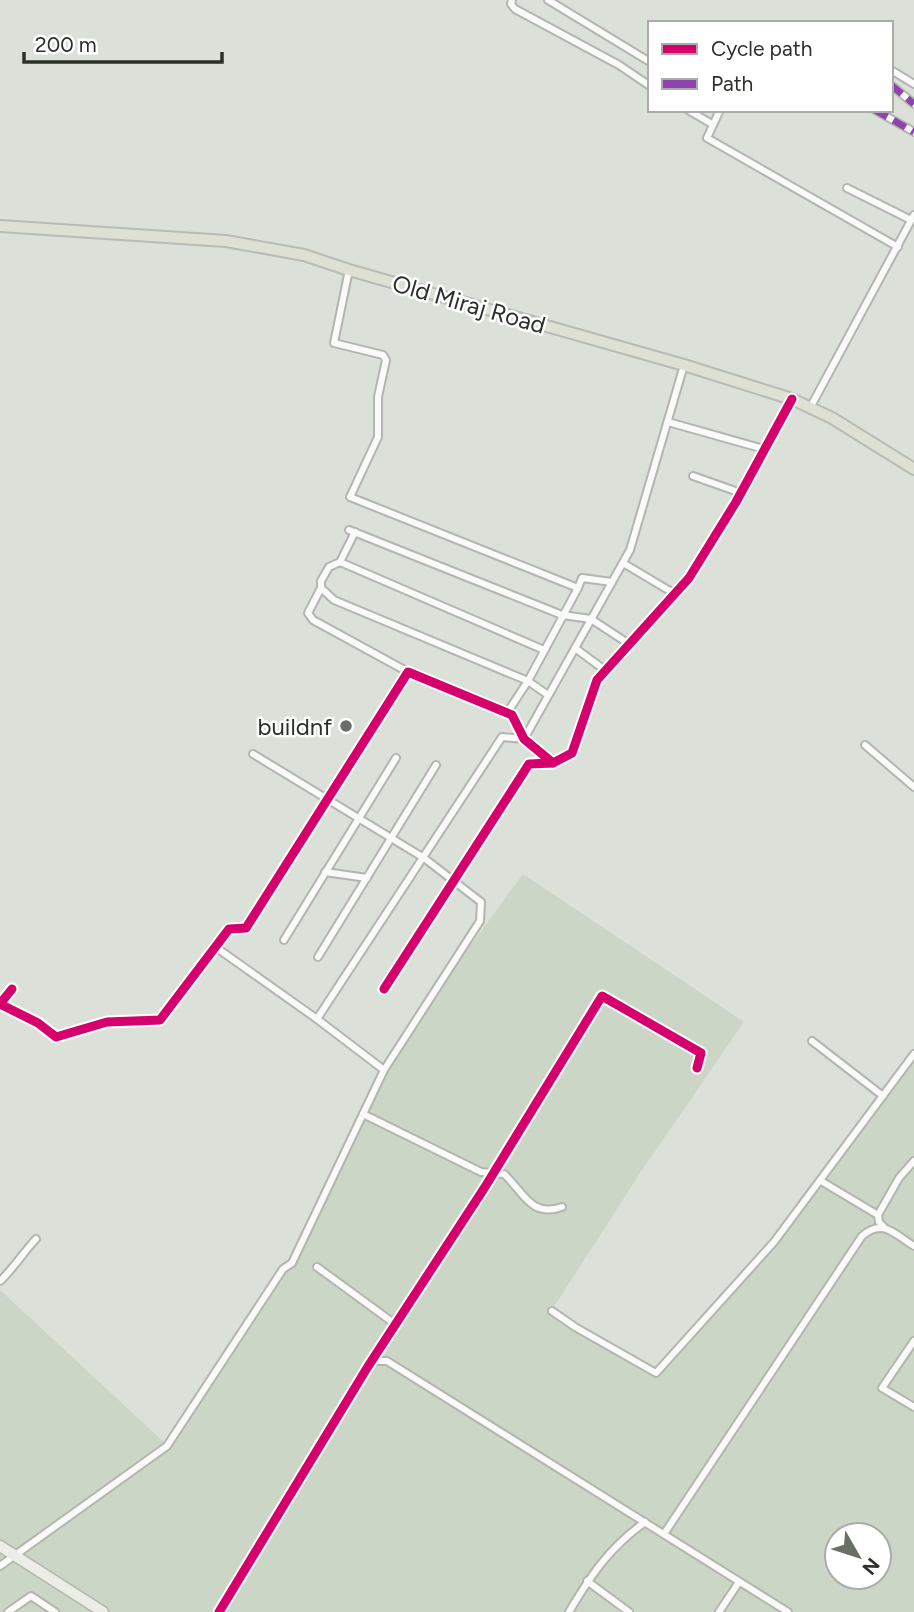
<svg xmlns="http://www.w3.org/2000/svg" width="914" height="1612" font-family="Figtree,sans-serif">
  <rect width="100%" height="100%" fill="#dbe0d8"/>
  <path fill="#ccd6c7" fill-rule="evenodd" d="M523,874L744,1022L642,1170L552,1310L656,1373L821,1181L914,1054V1612H0V1290L167,1445L283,1269L292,1263L363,1114L410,1028ZM837,1535H879V1577H837Z"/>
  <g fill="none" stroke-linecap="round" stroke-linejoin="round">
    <defs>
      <g id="minor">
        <path d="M512,0L511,4L515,9L619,65L650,86"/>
        <path d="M548,0L650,62"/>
        <path d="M891,70L914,84"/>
        <path d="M891,85L914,104"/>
        <path d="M688,110L712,124"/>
        <path d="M720,110L707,138L898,247"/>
        <path d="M875,110L914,132"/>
        <path d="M847,188L911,220"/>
        <path d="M349,270L334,343L383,355L386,360L378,397V437L350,497L578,588L582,578L612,582"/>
        <path d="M810,408L914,215"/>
        <path d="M668,422L764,449"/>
        <path d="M693,476L741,493"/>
        <path d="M349,530L562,615L591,619L629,644"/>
        <path d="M355,532L340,562L329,567L321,581V588L308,613L313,620L408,672"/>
        <path d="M340,562L544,650"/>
        <path d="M623,563L675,594"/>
        <path d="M321,588L334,600L528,681L578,588"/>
        <path d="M575,648L606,671"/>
        <path d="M507,713L528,681L548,695"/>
        <path d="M865,745L914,787"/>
        <path d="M253,754L424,858L481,902L480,921L384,1070L363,1114L481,1172L504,1174C523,1191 530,1218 562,1207"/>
        <path d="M325,872L367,878"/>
        <path d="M284,940L396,758"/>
        <path d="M214,946L317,1019L384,1070"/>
        <path d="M318,957L436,765"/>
        <path d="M12,989L0,1004L38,1023L56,1037L107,1022L160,1020L229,929L246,928L408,672L512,715L524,739L553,763"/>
        <path d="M384,989L529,764L553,763L572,753L597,680L689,578L736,502L792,399"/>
        <path d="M317,1019L502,737L524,739L630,550L684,365"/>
        <path d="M812,1041L883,1096"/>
        <path d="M821,1181L878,1215"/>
        <path d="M884,1227L879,1222L878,1215L899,1178L914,1161"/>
        <path d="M317,1267L395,1324"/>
        <path d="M0,1281C8,1275 27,1248 36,1239"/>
        <path d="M552,1311L575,1327L656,1373L774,1242L914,1054"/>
        <path d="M914,1341L882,1388L914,1407"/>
        <path d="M372,1361H387L788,1612"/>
        <path d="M664,1534L862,1236C883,1218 894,1234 914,1246"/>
        <path d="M0,1566L167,1446L283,1269L292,1263L363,1114"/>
        <path d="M587,1581L629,1612"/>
        <path d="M8,1612L31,1596L55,1612"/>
        <path d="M219,1612L367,1368L485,1187L602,996L701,1053L697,1068"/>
        <path d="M569,1612C591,1575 609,1548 645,1522"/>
        <path d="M719,1612L739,1582"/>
      </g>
      <path id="secondary" d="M0,1546L103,1612"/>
      <path id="primary" d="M0,226L226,241L304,255L349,270L684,365L792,399L832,418L914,469"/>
    </defs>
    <use href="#minor" stroke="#b2b6af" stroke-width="10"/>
    <use href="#secondary" stroke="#b2b6af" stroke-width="13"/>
    <use href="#primary" stroke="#b8bbb6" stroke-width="14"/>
    <use href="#minor" stroke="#fafaf9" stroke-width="6"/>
    <use href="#secondary" stroke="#ecede6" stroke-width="10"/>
    <use href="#primary" stroke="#dfe0d4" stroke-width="10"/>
    <g stroke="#8e44ad" stroke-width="7" stroke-dasharray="14 7" stroke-linecap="butt">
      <path d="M891,85L914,104"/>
      <path d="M875,110L914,132"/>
    </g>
    <defs>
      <g id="cycleway">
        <path d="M12,989L0,1004L38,1023L56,1037L107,1022L160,1020L229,929L246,928L408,672L512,715L524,739L553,763"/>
        <path d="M384,989L529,764L553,763L572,753L597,680L689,578L736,502L792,399"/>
        <path d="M219,1612L367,1368L485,1187L602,996L701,1053L697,1068"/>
      </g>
    </defs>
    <use href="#cycleway" stroke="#fff" stroke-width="13"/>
    <use href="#cycleway" stroke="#d6006c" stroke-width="9"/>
  </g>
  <circle fill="#696e67" stroke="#fff" stroke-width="2.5" cx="346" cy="726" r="7"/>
  <g text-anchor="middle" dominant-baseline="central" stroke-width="5" stroke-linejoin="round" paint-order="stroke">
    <g font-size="24" fill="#2c302a" stroke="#fff">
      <text transform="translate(469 304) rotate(16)">Old Miraj Road</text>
    </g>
    <g font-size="24" fill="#2c302a" stroke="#fff" text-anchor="end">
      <text x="332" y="726">buildnf</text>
    </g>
  </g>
  <rect x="648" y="21" width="245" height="91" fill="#ffffff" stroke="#abacaa" stroke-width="2"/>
  <rect x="662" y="44" width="35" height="10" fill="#d6006c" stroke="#abacaa" stroke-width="2"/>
  <text x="711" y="56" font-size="21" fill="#2c302a">Cycle path</text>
  <rect x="662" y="79" width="35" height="10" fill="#8e44ad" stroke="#abacaa" stroke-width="2"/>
  <text x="711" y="91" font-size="21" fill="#2c302a">Path</text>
  <g transform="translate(858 1556) rotate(129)"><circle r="33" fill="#ffffff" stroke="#abacaa" stroke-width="2"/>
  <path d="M0-5L12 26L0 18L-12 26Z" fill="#696e67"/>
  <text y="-10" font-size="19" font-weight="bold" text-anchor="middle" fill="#2c302a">N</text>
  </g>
  <path d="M24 52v10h198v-10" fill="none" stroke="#2c302a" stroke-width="3.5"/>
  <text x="35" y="52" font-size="21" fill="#2c302a" stroke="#ffffff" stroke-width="5" paint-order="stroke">200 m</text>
</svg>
